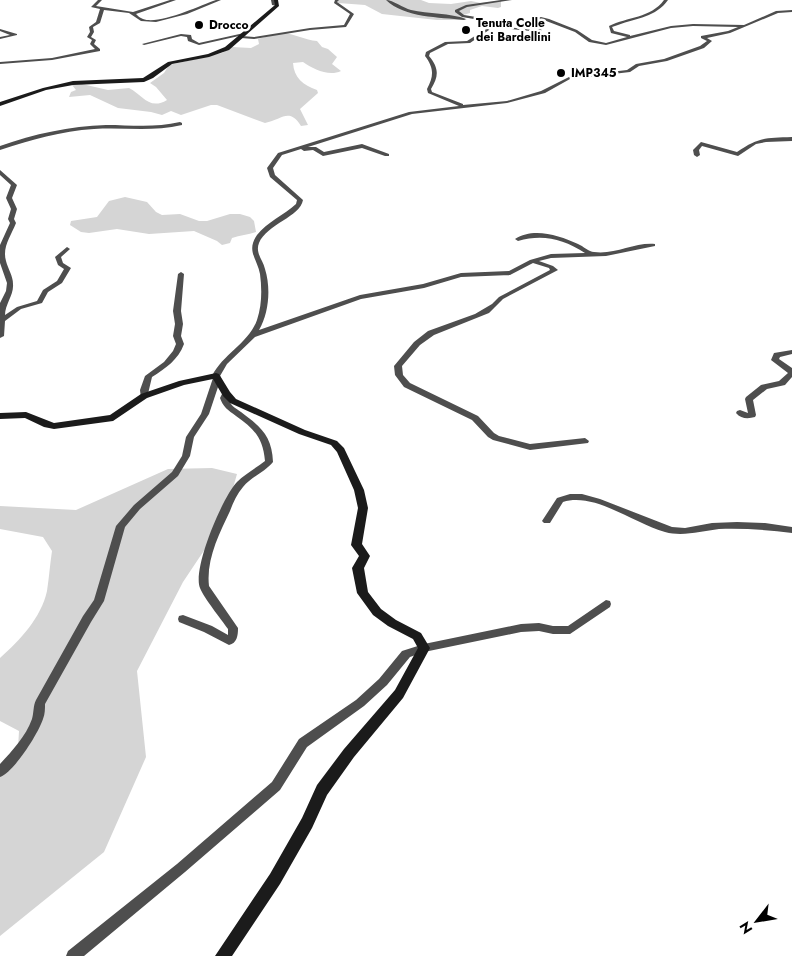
<svg xmlns="http://www.w3.org/2000/svg" width="792" height="956" font-family="Jost,sans-serif">
  <rect width="100%" height="100%" fill="#fff"/>
  <g fill="#d5d5d5">
    <path d="M337,0H421L429,3L451,4L471,1L481,3L510,0L501,1V7L498,8L482,6L470,10V13L460,16L467,20H437L382,14L365,5L338,3Z"/>
    <path d="M283,33C295,34 305,40 317,41L322,47L328,49L337,57L332,64L341,71C329,77 313,69 303,62L293,63C294,78 303,85 317,90L318,93L300,109L308,125L301,126C289,107 282,120 265,123L217,105H211L181,115L171,111L162,115L151,112L118,108L90,95L69,97L71,92L76,90L72,85L82,84L108,90L129,88C142,94 149,111 167,100L156,87L150,83L164,73L169,65L222,53L232,47L251,48L259,44L258,39L261,38Z"/>
    <path d="M125,197L147,202L156,212L162,215L180,214L199,221H207L230,214H240L250,217L254,221L256,232C248,235 240,235 232,238L230,243L222,245L217,241L194,231L149,234L117,229L89,233L81,232L70,225L71,221L97,217L109,201Z"/>
    <path d="M212,468L237,474L227,509L213,537L183,582L137,671L146,757L104,852L0,936V765L18,748L19,731L0,721V658C20,640 41,618 47,591C49,578 50,564 52,551L43,537L0,529V506L76,510L168,469Z"/>
  </g>
  <g fill="none" stroke-linecap="round" stroke-linejoin="round">
    <g fill="#4e4e4e" fill-rule="evenodd">
      <path d="M98,0H102L96,6L133,12L170,0H176L136,14C138,16 140,18 143,19C159,25 199,6 216,0H221L187,14L156,22L141,21L129,13L104,10L100,23L93,27L94,32L91,37L96,40L94,44L100,49V51L52,60L0,64V62L52,58L95,49L90,44L92,40L87,37L90,32L89,27L96,22L100,9L91,7Z"/>
      <path d="M271,0H275V3L278,4V6L272,5Z"/>
      <path d="M335,0H339L337,2L354,14L346,27L310,30L254,39L241,38L239,36L199,45L188,41L187,37L181,36L144,45L142,44L181,34L191,35L192,39L199,43L244,33L246,35L242,36L254,37L310,28L344,25L350,14L334,3Z"/>
      <path d="M386,0C393,0 403,8 411,10C428,14 451,13 466,19L464,20C439,17 405,18 386,0Z"/>
      <path d="M501,0H512L467,7L459,11L464,15L476,17L494,26L538,30V25L533,19L541,17L549,19L577,30L592,40L606,43L627,37L611,33L609,26C627,17 651,18 664,0H668C656,17 637,18 618,25L612,27L614,31L630,35V36L671,26L693,24L744,25L776,11L792,10V12L778,13L730,33L707,38L712,41L704,48L667,61L639,66L630,72L570,79L545,93L507,103L412,114L308,147H316L324,152L362,144L389,154V156H385L362,148L323,156L313,150L304,151L301,149L282,155L273,168L275,175L303,200C300,217 267,224 259,243C255,253 263,260 265,269C271,288 269,313 259,330L360,295L423,284L461,273L509,271L530,260L551,254L585,253C563,239 543,234 518,241L515,239C533,227 559,235 578,244C583,246 589,252 594,252C615,255 635,242 655,244V246L606,256L551,258L539,261L553,266L558,270L503,299L489,313L434,335L420,345L402,366L403,375L410,383L478,416L494,433L499,436L530,444L585,438L589,441L588,443L530,450L493,440L488,437L472,420L404,387L395,375L394,366L414,342L428,331L475,314L492,304L499,297L550,270L549,268L533,263L510,275L461,277L424,288L361,299L255,337L227,364L220,376L221,378L209,414L194,437L190,456L178,476L140,509L125,527L104,601L91,622L45,704C45,709 45,714 43,719C38,734 14,772 0,777V764C12,751 26,736 32,719C34,712 33,706 36,700L83,616L94,600L116,526L134,505L172,472L182,456L186,437L201,414L213,378L212,376C223,354 249,343 257,320C262,305 262,289 260,274C257,258 246,251 257,235C267,222 284,215 296,204L297,200L270,177L267,168L278,153L409,112L459,106L428,93L427,89C434,76 434,68 425,56L426,52L445,42L467,41L486,29V25L474,19L462,17L455,12V10L466,5ZM541,19L575,32L589,42L606,45L671,28L693,26L738,27L728,31L701,36V38L707,41L700,46L664,59L636,64L627,70L569,77L541,91L507,101L463,105V104L432,92L431,89C439,76 439,68 429,56L430,53L448,44L470,43L489,30L490,27L541,32L542,25L538,20Z"/>
      <path d="M0,29L17,34V35L0,39V37L10,35L0,31Z"/>
      <path d="M180,122L182,123V125C152,132 123,127 94,129C61,131 31,140 0,150V146C34,134 70,126 106,125C131,125 155,128 180,122Z"/>
      <path d="M792,137V141L766,142L756,144L738,156L702,146L699,150L700,155L697,157L694,155L693,150L701,142L737,152C759,137 766,138 792,137Z"/>
      <path d="M0,170L17,185L12,198L17,209L14,219L16,223C11,236 2,247 6,261C8,269 13,276 13,284C14,295 5,304 5,315L17,307L37,301L43,290L57,281L64,269L58,265L55,257L67,247L70,249L61,257L63,263L71,268L62,283L48,292L42,303L21,309L5,321L4,336L0,338V303L6,291L7,283L0,263V245L10,223L8,219L11,209L6,198L11,185L0,175Z"/>
      <path d="M181,272L184,274L181,311L183,324L181,336L184,344C178,360 166,368 152,377L147,398H141L140,390L145,376L164,362L173,351L176,344L173,336L175,324L173,311L178,274Z"/>
      <path d="M792,350V354L780,357L779,359L792,368V377L785,385L767,389L753,400L756,415L755,417C748,419 741,419 736,413L737,411L740,410L748,413L745,399L746,397L761,385L779,381L788,373L771,360L774,353Z"/>
      <path d="M223,392H229L230,394L228,398C230,405 235,408 241,412C261,427 272,436 273,462C265,472 251,477 243,487C237,494 233,503 230,511C219,534 206,560 209,586L238,628C238,636 237,643 229,645L204,632L179,622L178,619L179,616L183,615L212,626L228,635V629C221,619 204,598 200,588C192,569 223,496 237,482C245,474 256,468 265,461C263,437 254,429 236,416C228,410 223,407 220,398Z"/>
      <path d="M570,494H582L600,499L672,527L685,528L712,523L737,522L765,523L792,527V533C768,530 743,528 719,529C701,531 683,537 665,532C635,524 595,492 563,502L550,523H544L542,521L557,498Z"/>
      <path d="M606,600L610,601L611,604L610,607L570,634H553L539,631L521,632L424,652L410,657L387,685L364,706L307,747L280,790L185,872L84,956H66L68,951L177,864L272,782L299,739L356,700L379,679L402,651L424,644L521,624L539,623L553,626H568Z"/>
    </g>
    <g fill="#1b1b1b" fill-rule="evenodd">
      <path d="M274,0H278L279,6L229,50L209,57L172,64L153,78L144,82L73,85L46,90L0,106V102L43,88L73,81L143,78L168,62L208,54L225,47L275,5Z"/>
      <path d="M216,373L219,374L230,392L236,399L305,430L337,441L344,448L364,490L368,508L362,544L370,556L364,568L368,592L381,609L396,620L421,633L430,648L403,698L354,757L327,795L312,828L280,884L232,956H215L270,874L302,818L317,785L344,749L395,690L418,648L413,639L388,626L373,615L357,593L352,568L359,556L351,545L358,508L354,490L337,452L331,445L299,434L230,403L223,396L213,379L184,385L147,398L113,421L54,429L44,427L25,418L0,419V413L26,412L54,423L110,415L141,394L179,381Z"/>
    </g>
  </g>
  <g fill="#000" stroke="#fff" stroke-width="2">
    <circle cx="199" cy="25" r="5"/>
    <circle cx="466" cy="30" r="5"/>
    <circle cx="561" cy="73" r="5"/>
  </g>
  <g text-anchor="middle" dominant-baseline="central" stroke-width="5" stroke-linejoin="round" paint-order="stroke">
    <g font-size="12" font-weight="bold" fill="#000" stroke="#fff" text-anchor="start">
      <text x="476" y="23">Tenuta Colle<tspan x="476" dy="14">dei Bardellini</tspan></text>
      <text x="209" y="25">Drocco</text>
      <text x="571" y="73">IMP345</text>
    </g>
  </g>
  <g transform="translate(757 921) rotate(239)" stroke="#ffffff" stroke-width="4" paint-order="stroke">
  <path d="M0-4L9 19L0 12L-9 19Z" fill="#000000"/>
  <text y="-8" font-size="14" font-weight="bold" text-anchor="middle" fill="#000000">N</text>
  </g>
</svg>
